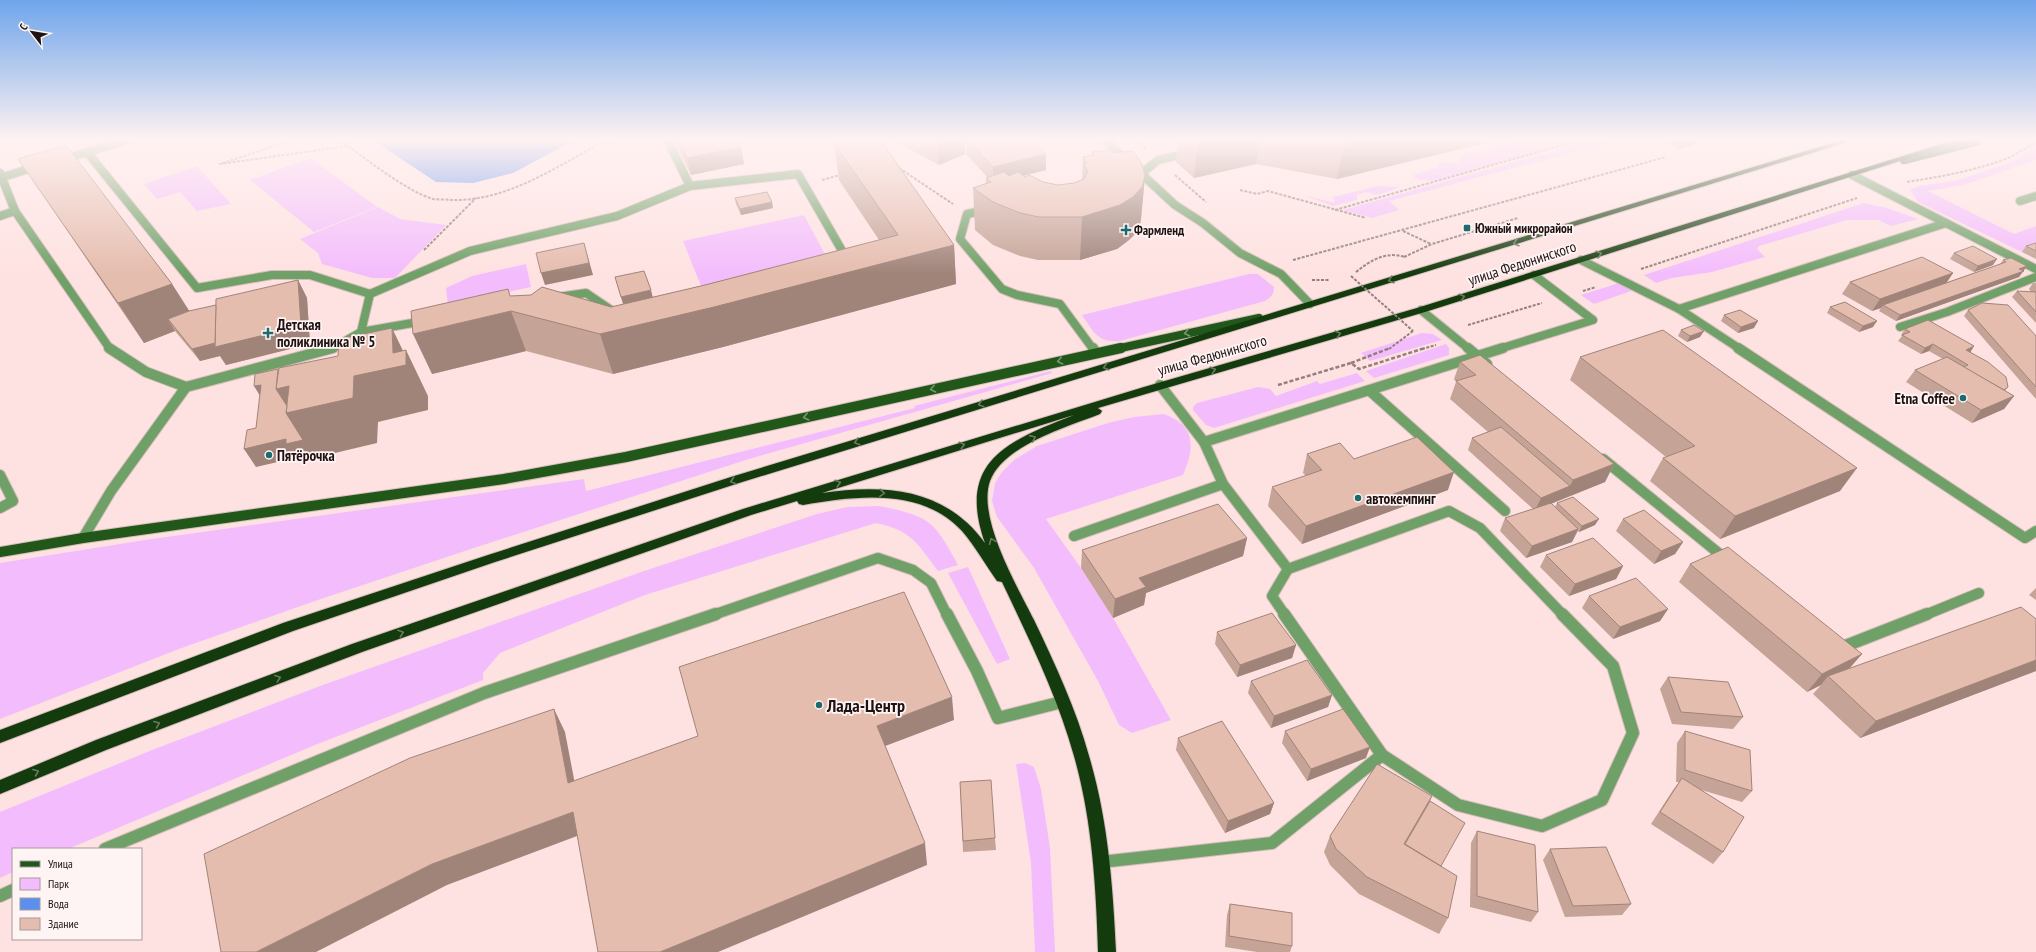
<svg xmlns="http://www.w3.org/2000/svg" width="2036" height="952" font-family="'PT Sans Narrow',sans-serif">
  <rect width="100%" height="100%" fill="#fee2e1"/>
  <g fill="#f3bdfd">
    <path d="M1518,141H1568L1517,158L1435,181L1419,180L1414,177L1415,174L1436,168L1441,162L1461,164L1458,160C1465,152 1474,151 1485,153L1491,147Z"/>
    <path d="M1582,141H1616L1389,201L1399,210L1372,218L1343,210L1575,145Z"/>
    <path d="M2036,149V160L1963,185L1928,191L2014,234L2036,226V247L2022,252L1918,202L1910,190L1919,186L1955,181L2006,164Z"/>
    <path d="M311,158L377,207L314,232L250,180Z"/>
    <path d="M197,166L231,204L197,211L180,192L157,199L144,184Z"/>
    <path d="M1378,186L1401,187L1377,195L1366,192L1357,195V200L1333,206L1303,195L1335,203L1333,197Z"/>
    <path d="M1864,203L1887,208L1918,219L1891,226L1878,220H1847L1759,246L1757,249L1765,257L1712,272L1672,278L1656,283L1644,275Z"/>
    <path d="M378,207L400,219L446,225L395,278H372L322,264L318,253L300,239Z"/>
    <path d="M804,215L827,258L701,286L683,241Z"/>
    <path d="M526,264L531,287L448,305L446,288L472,276Z"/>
    <path d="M1249,274H1258L1274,287C1274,295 1271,297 1265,301L1120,341C1097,343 1094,332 1082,315Z"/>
    <path d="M1619,283L1631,291L1594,304L1581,295Z"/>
    <path d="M1422,333L1433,334L1442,340L1370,361L1361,353Z"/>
    <path d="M1446,344L1449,348V355L1374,378L1366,371Z"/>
    <path d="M1051,371L1052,373L749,459L477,547L315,601L179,649L0,719V563L145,540L584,479L586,491L915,408L914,406Z"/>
    <path d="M1357,373L1365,381L1214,428L1206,425L1193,410V407L1197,403L1258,387L1270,389L1276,396L1317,381L1320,384Z"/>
    <path d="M1164,414C1196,426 1195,447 1183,475L1046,519L1081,568L1113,618L1171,720L1132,733L1119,725L1098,681L1034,568L997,517L992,501L995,483L1002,472L1014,460L1037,446L1108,423L1134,417Z"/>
    <path d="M879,506C929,516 934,520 958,565L938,571C917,543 911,530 876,523L645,595L500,653L483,673V680L315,745L68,849H13V872L0,878V812L152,750L320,686L644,571L817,514L847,507Z"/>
    <path d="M968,567L1010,659L997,664L948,573Z"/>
    <path d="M1025,763L1034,767L1041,789L1050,848L1055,952H1035L1031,863L1016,764Z"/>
  </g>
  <path fill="#5a8ff0" d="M374,141H573L513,173L473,183L436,182Z"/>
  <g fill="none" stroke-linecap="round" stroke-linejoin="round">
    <defs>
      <g id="minor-far2">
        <path d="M671,141L669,143L690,186"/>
        <path d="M1106,141L1175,205L1203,223L1240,253L1281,274L1310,304"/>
        <path d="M1674,141L1680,144L1692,141"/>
        <path d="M87,152L125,141"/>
        <path d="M61,160L87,152L197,288L272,275H310L370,294L361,332L331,349"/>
        <path d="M0,173L15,211L110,349"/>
        <path d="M1852,175L2036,269"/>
        <path d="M1132,176L1141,174L1158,160L1188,153"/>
        <path d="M3,177L38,166"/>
        <path d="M2020,201L2036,196"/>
        <path d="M986,210L967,214L960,239L1002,289L1017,295L1060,304L1093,349"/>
        <path d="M0,216L15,211"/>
        <path d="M1581,260L1679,309L1740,349"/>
        <path d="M370,294L470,251L617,216L690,186L798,174L848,261"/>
        <path d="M558,297L586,293L614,312"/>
        <path d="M1679,309L1946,223"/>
        <path d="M1421,310L1469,349"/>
        <path d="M1900,327L1947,312L2036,277"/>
        <path d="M361,332L424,321"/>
        <path d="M1499,349L1593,320L1534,275"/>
      </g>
      <g id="minor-far1">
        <path d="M1093,348L1096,353"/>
        <path d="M1468,348L1487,364"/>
        <path d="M1738,348L2025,538L2036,531"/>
        <path d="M1160,385L1204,442L1223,484L1288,569"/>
        <path d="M186,387L333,348"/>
        <path d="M1370,391L1505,511"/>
        <path d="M1204,442L1503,348"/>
        <path d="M1603,459L1727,560"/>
        <path d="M0,475L13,501L0,508"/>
        <path d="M1074,536L1223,484"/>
        <path d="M83,538L111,491L186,387L146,372L109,348"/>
        <path d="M1288,569L1449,511L1480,528L1563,615"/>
        <path d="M713,615L878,558L913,570L931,583L947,615"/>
        <path d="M1285,615L1272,596L1288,569"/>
        <path d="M1925,615L1979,593"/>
      </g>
      <g id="minor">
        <path d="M947,614L977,671L998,718L1062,702"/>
        <path d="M1284,614L1382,755L1458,805L1542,826L1602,800L1633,733L1613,666L1562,614"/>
        <path d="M1838,646L1840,648L1927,614"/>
        <path d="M105,849L484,693L716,614"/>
        <path d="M1101,862L1272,843L1382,755"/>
        <path d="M0,896L13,890"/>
      </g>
      <g id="major-far1">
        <path d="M1904,160L1979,141"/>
        <path d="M1116,349L1259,318"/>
      </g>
      <path id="major" d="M0,552L83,538L504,479L626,457L1121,348"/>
      <g id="highway">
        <path d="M1839,141H1851L739,483L495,562L293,631L0,743V730L283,623L485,556L731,477Z"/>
        <path d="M1951,141H1963L1425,312L1098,408L1102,411L1100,414C1067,427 1004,445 990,481C977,518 1017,586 1034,620C1055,664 1076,709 1089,756C1108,820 1113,886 1116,952H1098C1096,886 1092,819 1074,756C1057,695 1029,639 1002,582L997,581C985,564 975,546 962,531C921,487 856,496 803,505L799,504L797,501L751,515L362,652L106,750L0,794V780L96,740L352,644L743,509L1144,387L1417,308ZM1074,415C1008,441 956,461 985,543C945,488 885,484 822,493Z"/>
      </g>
    </defs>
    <use href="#minor-far2" stroke="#d6bdbc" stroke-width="10"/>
    <use href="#minor-far1" stroke="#d6bdbc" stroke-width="12"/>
    <use href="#minor" stroke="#d6bdbc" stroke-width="14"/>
    <use href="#major-far1" stroke="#d6bdbc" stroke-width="10"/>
    <use href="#major" stroke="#d6bdbc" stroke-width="12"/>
    <use href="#highway" stroke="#d6bdbc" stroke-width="2"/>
    <g stroke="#947f7e" stroke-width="2" stroke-dasharray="3 1.5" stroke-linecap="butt">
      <path d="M289,141L220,164L348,146"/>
      <path d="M341,141C365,158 406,191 433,199C439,200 446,199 451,200C507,202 557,166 605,141"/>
      <path d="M1137,141L1146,149"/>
      <path d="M899,168L953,204"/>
      <path d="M1175,175L1206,202"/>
      <path d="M822,180L840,175"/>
      <path d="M1907,182C1939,177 1972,171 2003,160C2015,156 2024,148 2036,143"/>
      <path d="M1240,190L1257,194L1268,191L1366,218"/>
      <path d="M1335,210L1577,141"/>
      <path d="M1403,231L1431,244"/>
      <path d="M424,250L476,198"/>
      <path d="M1404,257L1432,244L1518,218"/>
      <path d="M1293,260L1666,157"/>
      <path d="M1641,269L1857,198"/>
      <path d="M1356,272C1371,260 1386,251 1405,257"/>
      <path d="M1312,280H1329"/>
      <path d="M1583,291L1596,287"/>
      <path d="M1468,325L1542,303"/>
      <path d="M1389,349L1413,331"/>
      <path d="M1422,349L1436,345"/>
    </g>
    <g stroke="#947f7e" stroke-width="2.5" stroke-dasharray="4 2" stroke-linecap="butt">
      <path d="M1351,363L1390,348"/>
      <path d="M1278,385L1351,363L1359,369L1425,348"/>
    </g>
    <use href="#minor-far2" stroke="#6fa067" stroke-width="8"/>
    <use href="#minor-far1" stroke="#6fa067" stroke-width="10"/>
    <use href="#minor" stroke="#6fa067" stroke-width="12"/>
    <use href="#major-far1" stroke="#215719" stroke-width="8"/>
    <use href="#major" stroke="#215719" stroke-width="10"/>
    <use href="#highway" fill="#133b0d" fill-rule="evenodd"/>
    <path stroke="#947f7e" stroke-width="2" stroke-dasharray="3 1.5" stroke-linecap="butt" d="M1351,276L1413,331"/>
  </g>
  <g fill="#c5a396">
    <path d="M607,141H617L611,145L607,143Z"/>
    <path d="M675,141H738L741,147L744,164L691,175L676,144Z"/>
    <path d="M895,141H965V154L939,165Z"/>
    <path d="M966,141H1033L1046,170L1023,176L1043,182L1058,185L1074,183L1082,180L1083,157L1092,156V152L1113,153L1145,176L1141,219L1139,230L1129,240L1117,249L1080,260H1038L1020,256L993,245L975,230L973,188L986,183V178H988L966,154Z"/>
    <path d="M1178,141H1493L1337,179L1256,164L1194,178L1176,162Z"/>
    <path d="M834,143L954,245L956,284L723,347L613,374L526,351L432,374L511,296L611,307L623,304L615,277L653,297L705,285L879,240L839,180Z"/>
    <path d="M18,159L172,284L189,311L216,305L298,280L307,298L310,344L226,365L220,356L200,361L175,331L144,343Z"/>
    <path d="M735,198L773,208L741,215L736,204Z"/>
    <path d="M2036,243V259L2022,252L2026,246Z"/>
    <path d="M1954,253L1993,265L1974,272L1950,259Z"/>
    <path d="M2003,260L2027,266L2019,277L1896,321L1879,311L1881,308L1872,311L1842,294L1850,282L1953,273L1946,283L2000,264Z"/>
    <path d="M2033,283H2036V323L2012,297L2017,291L2031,292L2029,289Z"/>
    <path d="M1830,307L1873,327L1859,332L1827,313Z"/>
    <path d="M1968,310L2036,336V399L1964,316Z"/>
    <path d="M1724,315L1754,328L1738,333L1721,321Z"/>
    <path d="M1905,329L1974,346L1970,352L2008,387L2005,391L2014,396L2004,409L1972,423L1906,382L1915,370L1943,359L1929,351L1921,354L1898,341L1902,336L1901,335Z"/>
    <path d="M1681,330L1700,337L1687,342L1678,336Z"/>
    <path d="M1580,357L1840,491L1720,539L1650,481L1663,458L1666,457L1570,380Z"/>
    <path d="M1460,362L1614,464L1605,482L1551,504L1555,507L1557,503L1595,525L1579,532L1578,531L1572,542L1526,558L1500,531L1505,518L1533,509L1468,450L1472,438L1488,432L1450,399L1456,382L1454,379Z"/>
    <path d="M1307,454L1354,459L1448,490L1302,544L1268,506L1272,487L1306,476L1303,473Z"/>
    <path d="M1623,519L1683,542L1675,554L1654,564L1616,531Z"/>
    <path d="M1247,538L1243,556L1146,593L1144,605L1113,618L1081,568L1082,550Z"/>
    <path d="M1546,555L1623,566L1616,579L1569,596L1540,567Z"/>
    <path d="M1690,564L1862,654L1849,669L2036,619V671L1860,738L1813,694L1821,685L1807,692L1679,582Z"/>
    <path d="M2036,588V600L2029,595Z"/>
    <path d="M1589,596L1668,609L1660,621L1613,639L1582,608Z"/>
    <path d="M1217,632L1296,645L1292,658L1237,677L1215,644Z"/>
    <path d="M1668,677L1743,717L1733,729L1672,724L1660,689Z"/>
    <path d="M1251,681L1332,695L1328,707L1271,728L1248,693Z"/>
    <path d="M1285,731L1366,758L1307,781L1282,743Z"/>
    <path d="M1685,731L1752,791L1742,802L1698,789L1723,852L1713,864L1651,824L1673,790L1679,782H1676L1677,743Z"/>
    <path d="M1178,738L1274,803L1270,814L1225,833L1176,750Z"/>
    <path d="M960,782L995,838L996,850L963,852Z"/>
    <path d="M1432,796L1430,801L1441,866L1448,918L1439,934L1359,894L1330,865L1324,852L1330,836Z"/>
    <path d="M1477,831L1538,912L1531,922L1470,907L1471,843Z"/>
    <path d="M1550,849L1631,904L1622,915L1565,917L1543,860Z"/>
    <path d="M1230,904L1292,946L1290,952H1257L1225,947L1227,915Z"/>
  </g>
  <g fill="#a0847a">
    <path d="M610,141H617L611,145Z"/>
    <path d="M938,141H965V154L939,165Z"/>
    <path d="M1202,141H1260L1256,164L1194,178L1198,142Z"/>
    <path d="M1351,141H1493L1337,179L1345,142Z"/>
    <path d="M741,147L744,164L691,175L687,158Z"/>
    <path d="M1046,154V170L994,183L993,167Z"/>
    <path d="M1145,176L1141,219L1139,230L1129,240L1117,249L1080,260L1082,217Z"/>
    <path d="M772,202L773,208L741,215L740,209Z"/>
    <path d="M584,243L593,275L545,285L541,273Z"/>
    <path d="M954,245L956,284L723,347L613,374L600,334Z"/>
    <path d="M1997,259L1993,265L1974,272L1978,266Z"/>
    <path d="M2027,266L2019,277L1896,321L1900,315Z"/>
    <path d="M1953,273L1945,285L1883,305L1881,308L1872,311L1880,299Z"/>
    <path d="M298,280L307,298L310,344L226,365L220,356L200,361L192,349Z"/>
    <path d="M172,284L197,323L168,319L175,331L144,343L118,303Z"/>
    <path d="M651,290L654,302L625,309L621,297Z"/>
    <path d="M511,311L526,351L432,374L413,334Z"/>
    <path d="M1758,321L1754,328L1738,333L1741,327Z"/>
    <path d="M1877,321L1873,327L1859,332L1863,326Z"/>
    <path d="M392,328L406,357V350L428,396V410L378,422L377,443L297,462L295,458L256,467L244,449L286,413L276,389L289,386L354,376L393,353Z"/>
    <path d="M1704,331L1700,337L1687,342L1690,336Z"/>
    <path d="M1933,344L1929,351L1921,354L1925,348Z"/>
    <path d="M1974,346L1970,353L1966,350Z"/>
    <path d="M261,385L265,404L254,386Z"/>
    <path d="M2014,396L2004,409L1972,423L1981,410Z"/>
    <path d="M1614,464L1605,482L1535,510L1541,498L1570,486L1573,480Z"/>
    <path d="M1857,468L1840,491L1720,539L1735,516Z"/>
    <path d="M1454,472L1448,490L1302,544L1306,526Z"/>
    <path d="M1599,519L1595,525L1579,532L1582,526Z"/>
    <path d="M1578,529L1572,542L1526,558L1532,546Z"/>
    <path d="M1247,538L1243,556L1146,593L1144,605L1113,618L1115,599L1139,578Z"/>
    <path d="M1683,542L1675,554L1654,564L1661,551Z"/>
    <path d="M1623,566L1616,579L1569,596L1575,584Z"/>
    <path d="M1668,609L1660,621L1613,639L1620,627Z"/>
    <path d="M1296,645L1292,658L1237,677L1240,665Z"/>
    <path d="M1862,654L1846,672L1828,676L1821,685L1807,692L1822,674Z"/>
    <path d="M2036,660V671L1860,738L1876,721Z"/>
    <path d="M1332,695L1328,707L1271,728L1274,716Z"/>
    <path d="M952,697L954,720L880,748L877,726Z"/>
    <path d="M554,709L565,732L579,805L568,783Z"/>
    <path d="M1370,747L1366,758L1307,781L1311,769Z"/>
    <path d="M1274,803L1270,814L1225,833L1228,821Z"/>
    <path d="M573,812L585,833L447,885L316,952H256L432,864Z"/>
    <path d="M925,843L927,865L718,952H660Z"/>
  </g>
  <g fill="#e5bdae" stroke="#a0847a">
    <path d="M679,141H738L741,147L687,158Z"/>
    <path d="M847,141H881L954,245L714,307L600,334L511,311L413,334L411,311L508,289L510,296L531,295L542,287L611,307L705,285L898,235L834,143Z"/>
    <path d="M969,141H1033L1046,154L993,167Z"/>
    <path d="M1338,141H1351L1345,142Z"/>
    <path d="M66,145L172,284L118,303L18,159Z"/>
    <path d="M1111,150L1113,153L1133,151L1142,164L1145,176L1142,187L1133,197L1120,205L1082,217H1039L1020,213L993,202L973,188L991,182L986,178L1004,172L1009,176L1018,172L1025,177L1029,175L1043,182L1058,185L1074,183L1084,179L1088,171L1083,164L1087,163L1083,157L1095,155L1092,152Z"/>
    <path d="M767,192L772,202L740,209L735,198Z"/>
    <path d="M584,243L589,263L541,273L536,253Z"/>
    <path d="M2036,243V251L2026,246Z"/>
    <path d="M1973,246L1997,259L1978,266L1954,253Z"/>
    <path d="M1922,257L1953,273L1880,299L1850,282Z"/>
    <path d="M2011,258L2027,266L2019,269L2024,271L1900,315L1883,305L2006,262L2003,260Z"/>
    <path d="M644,271L651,290L621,297L615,277Z"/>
    <path d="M298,280L301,326L215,347L216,299Z"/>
    <path d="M2017,291L2036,292V312Z"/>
    <path d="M1845,302L1877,321L1863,326L1830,307Z"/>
    <path d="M1982,303L2008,305L2036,336V387L1968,310Z"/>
    <path d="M216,305L215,343L192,349L168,319L189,311Z"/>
    <path d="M1740,310L1758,321L1741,327L1724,315Z"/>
    <path d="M1928,320L1974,346L1966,350L1988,362L2006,377L2008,387L2004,390L1963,367L1968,365L1933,344L1925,348L1902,335L1910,332L1905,329Z"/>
    <path d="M1694,325L1704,331L1690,336L1681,330Z"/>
    <path d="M392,328L393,353L406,350V365L354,376L353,398L286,413L289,386L276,389L279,368L338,356L339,339Z"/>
    <path d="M1663,330L1857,468L1735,516L1663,458L1695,446L1580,357Z"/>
    <path d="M1480,355L1614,464L1573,480L1456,381L1476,375L1460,362Z"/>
    <path d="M1947,357L2014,396L1981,410L1915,370Z"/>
    <path d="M278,369L276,389L287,406L286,413L303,440L286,444V439L244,449L247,430L256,428L261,385L254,386L255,374Z"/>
    <path d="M1501,427L1570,486L1541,498L1472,438Z"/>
    <path d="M1417,437L1454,472L1306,526L1272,487L1322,470L1307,454L1340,443L1354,459Z"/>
    <path d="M1573,497L1599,519L1582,526L1557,503Z"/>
    <path d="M1551,503L1578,529L1532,546L1505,518Z"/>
    <path d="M1218,504L1247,538L1139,578L1146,587L1115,599L1082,550Z"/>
    <path d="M1644,510L1683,542L1661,551L1623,519Z"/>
    <path d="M1593,538L1623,566L1575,584L1546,555Z"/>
    <path d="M1728,547L1862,654L1822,674L1690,564Z"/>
    <path d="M1636,578L1668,609L1620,627L1589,596Z"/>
    <path d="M904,592L952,697L877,726L925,843L660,952H598L573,812L432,864L256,952H221L204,854L410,758L554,709L568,783L698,736L679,667Z"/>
    <path d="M2021,607L2036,619V660L1876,721L1828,676Z"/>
    <path d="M1272,613L1296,645L1240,665L1217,632Z"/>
    <path d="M1307,660L1332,695L1274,716L1251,681Z"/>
    <path d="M1668,677L1728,682L1743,717L1681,712Z"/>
    <path d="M1343,709L1370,747L1311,769L1285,731Z"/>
    <path d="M1222,721L1274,803L1228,821L1178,738Z"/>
    <path d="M1685,731L1750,750L1752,791L1685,770Z"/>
    <path d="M1377,764L1432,796L1404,844L1457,876L1448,918L1367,877L1336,849L1330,836Z"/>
    <path d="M1682,778L1744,817L1723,852L1660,812Z"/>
    <path d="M991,780L995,838L963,841L960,782Z"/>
    <path d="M1430,801L1465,823L1441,866L1405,844Z"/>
    <path d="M1477,831L1535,845L1538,912L1477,896Z"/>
    <path d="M1606,847L1631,904L1573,906L1550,849Z"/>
    <path d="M1230,904L1292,913V946L1229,936Z"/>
  </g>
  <defs><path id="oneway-chevron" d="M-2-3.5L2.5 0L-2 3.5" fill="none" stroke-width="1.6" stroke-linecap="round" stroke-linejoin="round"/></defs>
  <g stroke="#657c5e">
    <use href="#oneway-chevron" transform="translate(1516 243) rotate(163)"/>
    <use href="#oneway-chevron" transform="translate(1599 254) rotate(-17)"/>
    <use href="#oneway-chevron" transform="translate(1391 280) rotate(163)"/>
    <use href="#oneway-chevron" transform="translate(1462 297) rotate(-17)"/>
    <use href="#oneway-chevron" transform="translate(1338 334) rotate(-16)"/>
    <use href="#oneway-chevron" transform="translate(1106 367) rotate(164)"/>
    <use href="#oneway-chevron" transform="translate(1213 370) rotate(-16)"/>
    <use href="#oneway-chevron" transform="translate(981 404) rotate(164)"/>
    <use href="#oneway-chevron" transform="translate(1033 438) rotate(-24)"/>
    <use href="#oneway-chevron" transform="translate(857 442) rotate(163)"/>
    <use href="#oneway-chevron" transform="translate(962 445) rotate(-17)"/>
    <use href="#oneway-chevron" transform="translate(733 481) rotate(162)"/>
    <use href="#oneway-chevron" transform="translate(838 483) rotate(-17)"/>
    <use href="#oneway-chevron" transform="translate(882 493) rotate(3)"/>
    <use href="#oneway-chevron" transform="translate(992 541) rotate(-112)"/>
    <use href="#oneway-chevron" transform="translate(401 633) rotate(-19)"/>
    <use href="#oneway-chevron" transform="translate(278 678) rotate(-20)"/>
    <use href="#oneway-chevron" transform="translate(157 724) rotate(-21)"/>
    <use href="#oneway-chevron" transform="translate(36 772) rotate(-22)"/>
  </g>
  <g stroke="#799671">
    <use href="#oneway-chevron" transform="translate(1187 333) rotate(168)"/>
    <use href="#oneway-chevron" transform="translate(1060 361) rotate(168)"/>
    <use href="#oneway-chevron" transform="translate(933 389) rotate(168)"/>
    <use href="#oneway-chevron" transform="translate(806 417) rotate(168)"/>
  </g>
  <linearGradient id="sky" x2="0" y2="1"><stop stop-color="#6fa5eb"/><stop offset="0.51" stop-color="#fff2f2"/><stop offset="1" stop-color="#fff2f2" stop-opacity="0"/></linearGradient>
  <rect width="2036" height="274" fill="url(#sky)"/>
  <g fill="#1d6a6f" stroke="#fef4f4" stroke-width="1.5">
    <rect x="1463" y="224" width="8" height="8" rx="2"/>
    <path d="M1124 224h4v4h4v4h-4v4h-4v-4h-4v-4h4z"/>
    <path d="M266 327h4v4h4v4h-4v4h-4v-4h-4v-4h4z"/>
    <circle cx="1963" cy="398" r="4"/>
    <circle cx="269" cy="455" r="4"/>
    <circle cx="1358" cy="498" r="4"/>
    <circle cx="819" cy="705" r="4"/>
  </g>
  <g text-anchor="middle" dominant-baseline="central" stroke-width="3.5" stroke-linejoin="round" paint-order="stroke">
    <g font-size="13" font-weight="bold" fill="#211212" stroke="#fef4f4" text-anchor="start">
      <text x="1475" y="228">Южный микрорайон</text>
      <text x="1134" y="230">Фармленд</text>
    </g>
    <g font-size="15" fill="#211212" stroke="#fef4f4">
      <text transform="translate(1522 263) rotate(-18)">улица Федюнинского</text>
      <text transform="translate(1212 355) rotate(-16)">улица Федюнинского</text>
    </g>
    <g font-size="15" font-weight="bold" fill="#211212" stroke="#fef4f4" text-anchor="start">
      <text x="277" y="324">Детская<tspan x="277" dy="17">поликлиника № 5</tspan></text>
      <text x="1955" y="398" text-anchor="end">Etna Coffee</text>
      <text x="277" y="455">Пятёрочка</text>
      <text x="1366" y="498">автокемпинг</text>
    </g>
    <g font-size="18" font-weight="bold" fill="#211212" stroke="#fef4f4" text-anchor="start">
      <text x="827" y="705">Лада-Центр</text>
    </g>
  </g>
  <rect x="12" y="848" width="130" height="92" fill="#fef4f4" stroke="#a69a9a"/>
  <rect x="20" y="861" width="20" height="6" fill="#215719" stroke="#a69a9a"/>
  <text x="48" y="868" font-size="12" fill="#211212">Улица</text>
  <rect x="20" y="878" width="20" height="12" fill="#f3bdfd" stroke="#a69a9a"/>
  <text x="48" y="888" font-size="12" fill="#211212">Парк</text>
  <rect x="20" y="898" width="20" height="12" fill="#5a8ff0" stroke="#a69a9a"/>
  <text x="48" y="908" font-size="12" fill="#211212">Вода</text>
  <rect x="20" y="918" width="20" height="12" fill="#e5bdae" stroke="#a69a9a"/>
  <text x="48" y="928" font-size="12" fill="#211212">Здание</text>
  <g transform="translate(32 32) rotate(301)" stroke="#fef4f4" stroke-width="3" paint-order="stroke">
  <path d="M0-3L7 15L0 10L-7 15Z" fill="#211212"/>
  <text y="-6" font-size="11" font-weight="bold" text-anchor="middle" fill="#211212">С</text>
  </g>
</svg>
